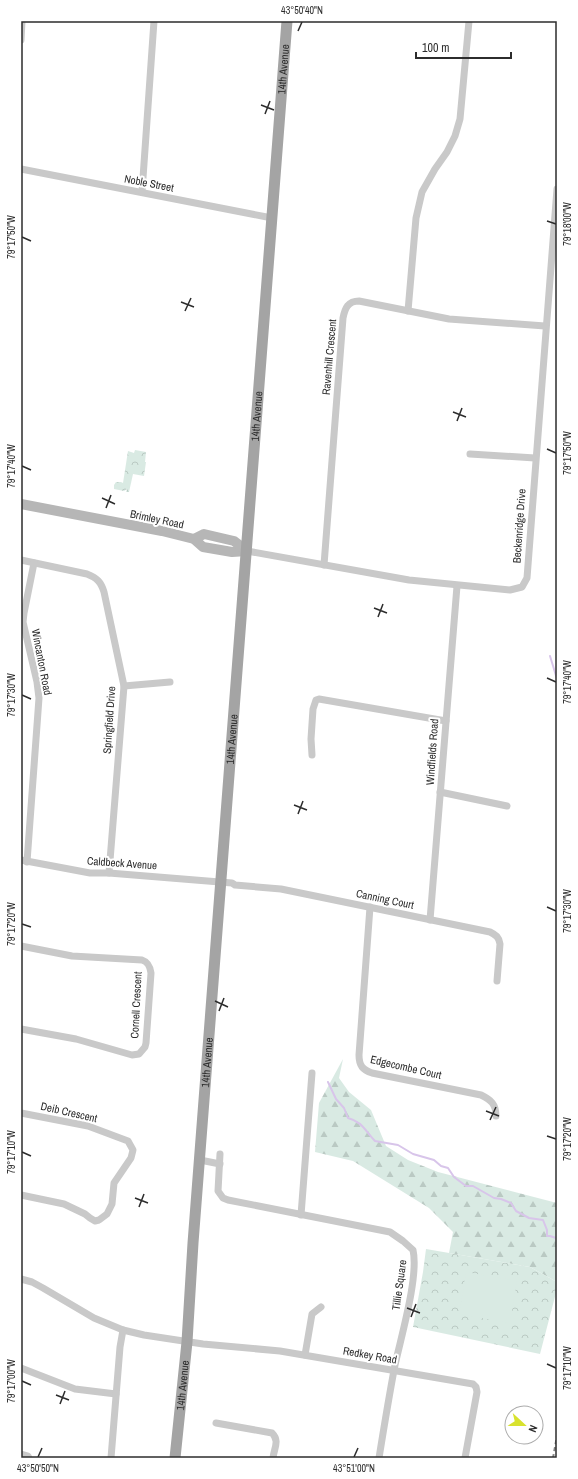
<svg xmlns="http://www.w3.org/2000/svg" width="578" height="1479" font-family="'Archivo Narrow',sans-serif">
  <defs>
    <pattern id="forest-firs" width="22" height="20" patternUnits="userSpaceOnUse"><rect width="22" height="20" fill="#d9eae3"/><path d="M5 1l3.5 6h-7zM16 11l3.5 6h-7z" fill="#bac9c3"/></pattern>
    <pattern id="park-crowns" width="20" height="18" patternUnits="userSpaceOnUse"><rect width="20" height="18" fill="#d9eae3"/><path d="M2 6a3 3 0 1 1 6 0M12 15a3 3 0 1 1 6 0" fill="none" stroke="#bac9c3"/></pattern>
  </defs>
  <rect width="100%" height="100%" fill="#fff"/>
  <path fill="url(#forest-firs)" d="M343,1059L339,1078L349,1092L371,1110L386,1146L408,1160L438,1172L557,1203V1282L530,1267L449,1253L453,1232L429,1208L353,1161L315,1152L319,1103Z"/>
  <g fill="url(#park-crowns)">
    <path d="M135,450L146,452L145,462H146L144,476L133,474L129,492H126L127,489L124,491L114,489V485L116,482H121L123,483L128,451L134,453Z"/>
    <path d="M426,1249L530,1267L557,1282V1289L540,1354L413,1327L423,1272Z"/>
  </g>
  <path fill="#d9eae3" d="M466,1272L517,1281L510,1323L459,1314Z"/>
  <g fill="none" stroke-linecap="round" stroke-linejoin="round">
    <g stroke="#d8c5ea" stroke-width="2">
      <path d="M550,656L557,679"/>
      <path d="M328,1082L336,1099L344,1108L348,1118C363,1122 365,1131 375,1141L398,1145L413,1154L434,1160L441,1166L448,1168L454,1177L466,1186H473L494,1198L501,1199L511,1203L516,1211L529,1218L543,1220L547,1230V1236H550L556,1238L557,1241"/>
    </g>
    <g stroke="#c9c9c9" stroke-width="7">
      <path d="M21,40L22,21"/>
      <path d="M21,169L272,218"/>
      <path d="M142,192L154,21"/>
      <path d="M408,311L416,218L422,192L435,169L447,152L455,136L460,119L469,21"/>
      <path d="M470,454L535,458"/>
      <path d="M247,551L409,580L510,590L522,587L527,578L557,189"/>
      <path d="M21,560L87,574C97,578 101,582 104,592L124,686L109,873"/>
      <path d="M324,565L343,318C345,308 348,301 359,301L449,319L545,326"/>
      <path d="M124,686L170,682"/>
      <path d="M312,755L311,739L313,709L316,700L319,699L446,721"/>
      <path d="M440,792L507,806"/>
      <path d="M21,860L90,873H109L232,883L235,885L281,889L490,932C496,935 499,937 500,944L497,981"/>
      <path d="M27,862L39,698L37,682L23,622L24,613L34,563"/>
      <path d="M370,907L359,1055C359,1066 363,1070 372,1073L481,1095C491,1100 496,1104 496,1116"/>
      <path d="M430,920L457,586"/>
      <path d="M21,946L72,956L142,960C148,962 150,966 151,973L146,1043L145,1047L139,1054L132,1055L76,1039L21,1029"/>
      <path d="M21,1113L88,1126L128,1141L133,1150L131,1158L114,1183L112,1204L107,1214L99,1220L95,1221L90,1218L85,1214L64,1204L21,1195"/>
      <path d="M220,1154L218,1191L223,1198L228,1200L390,1232L403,1241L413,1250C419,1276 401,1337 395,1365C389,1396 384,1427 379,1458"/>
      <path d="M200,1160L220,1164"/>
      <path d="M301,1215L312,1073"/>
      <path d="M21,1279L32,1282L43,1288L94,1318L123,1330L144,1335L203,1344L280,1351L473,1384L476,1387L477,1392L465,1458"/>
      <path d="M305,1355L312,1314L321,1307"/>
      <path d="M21,1368L75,1389L116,1394"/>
      <path d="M216,1423L272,1433C280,1441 274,1448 273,1458"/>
      <path d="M21,1454L28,1456L29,1458"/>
      <path d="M111,1458L120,1347L123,1330"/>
    </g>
    <g stroke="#b6b6b6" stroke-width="10">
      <path d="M21,504L162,531L194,539L203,547L232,552L247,551"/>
      <path d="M194,539L204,534L234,541L247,551"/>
    </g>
    <path stroke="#a4a4a4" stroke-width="11" id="s1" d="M175,1458L187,1342L193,1243L287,21"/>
    <path stroke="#818181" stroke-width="2" stroke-dasharray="4 3" stroke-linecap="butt" d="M553,1458L557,1436"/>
  </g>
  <path fill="none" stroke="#2c2c2c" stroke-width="1.5" d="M298,31L302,22M261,105L274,110M265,114L270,101M547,221L556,224M22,237L31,241M181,302L194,307M185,311L191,298M453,412L466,417M457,421L462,408M547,449L556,453M22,466L31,470M102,498L115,504M106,508L111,495M374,608L387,613M378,617L383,604M547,678L556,682M22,695L31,699M294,805L307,810M298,814L303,801M547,907L556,911M22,924L31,927M215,1001L228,1007M219,1011L224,998M486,1111L499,1116M490,1120L496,1107M547,1136L556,1139M22,1152L31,1156M135,1198L148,1203M139,1207L144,1194M407,1308L420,1313M411,1317L416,1304M547,1364L556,1368M22,1381L31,1385M56,1395L69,1400M60,1404L65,1391M38,1457L42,1448M354,1457L358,1448"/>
  <g text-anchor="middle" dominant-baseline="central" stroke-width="4" stroke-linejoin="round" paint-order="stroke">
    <g font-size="11" fill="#2c2c2c" stroke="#fff">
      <text stroke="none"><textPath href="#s1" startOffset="1393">14th Avenue</textPath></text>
      <text transform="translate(149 183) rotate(11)">Noble Street</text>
      <text transform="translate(329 357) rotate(-85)">Ravenhill Crescent</text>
      <text stroke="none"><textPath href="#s1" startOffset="1045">14th Avenue</textPath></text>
      <text transform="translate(157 519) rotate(12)">Brimley Road</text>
      <text transform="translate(519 526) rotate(-86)">Beckenridge Drive</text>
      <text transform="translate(42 662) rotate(79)">Wincanton Road</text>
      <text transform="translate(109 720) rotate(-86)">Springfield Drive</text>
      <text stroke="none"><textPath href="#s1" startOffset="721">14th Avenue</textPath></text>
      <text transform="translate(432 752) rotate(-86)">Windfields Road</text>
      <text transform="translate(122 863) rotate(4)">Caldbeck Avenue</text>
      <text transform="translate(385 899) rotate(12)">Canning Court</text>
      <text transform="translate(136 1005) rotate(-87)">Cornell Crescent</text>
      <text stroke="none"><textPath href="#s1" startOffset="397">14th Avenue</textPath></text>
      <text transform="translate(406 1067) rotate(13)">Edgecombe Court</text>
      <text transform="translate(69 1112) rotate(13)">Deib Crescent</text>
      <text transform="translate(399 1285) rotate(-82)">Tillie Square</text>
      <text transform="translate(370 1355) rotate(10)">Redkey Road</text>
      <text stroke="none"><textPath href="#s1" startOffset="73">14th Avenue</textPath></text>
    </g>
  </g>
  <rect width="578" height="1479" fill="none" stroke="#ffffff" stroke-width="44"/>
  <g transform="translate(524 1425) rotate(112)"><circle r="19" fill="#ffffff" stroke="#ababab"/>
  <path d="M0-3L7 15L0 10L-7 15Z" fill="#d8e22e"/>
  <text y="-6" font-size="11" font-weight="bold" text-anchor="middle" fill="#2c2c2c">N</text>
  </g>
  <path d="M416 52v6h95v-6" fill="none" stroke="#2c2c2c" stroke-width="2"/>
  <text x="422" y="52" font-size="12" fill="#2c2c2c" stroke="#ffffff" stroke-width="3" paint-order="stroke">100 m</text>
  <rect x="22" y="22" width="534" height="1435" fill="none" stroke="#2c2c2c" stroke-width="1.5"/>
  <g font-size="10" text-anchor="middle" fill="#2c2c2c">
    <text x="302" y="14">43°50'40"N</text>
    <text transform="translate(567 224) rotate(-90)" y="4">79°18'00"W</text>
    <text transform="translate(11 237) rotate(-90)" y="4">79°17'50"W</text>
    <text transform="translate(567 453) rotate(-90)" y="4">79°17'50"W</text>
    <text transform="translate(11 466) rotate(-90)" y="4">79°17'40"W</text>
    <text transform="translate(567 682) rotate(-90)" y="4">79°17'40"W</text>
    <text transform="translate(11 695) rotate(-90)" y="4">79°17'30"W</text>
    <text transform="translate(567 911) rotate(-90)" y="4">79°17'30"W</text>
    <text transform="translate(11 924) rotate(-90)" y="4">79°17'20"W</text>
    <text transform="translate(567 1139) rotate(-90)" y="4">79°17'20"W</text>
    <text transform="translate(11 1152) rotate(-90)" y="4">79°17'10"W</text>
    <text transform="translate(567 1368) rotate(-90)" y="4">79°17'10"W</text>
    <text transform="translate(11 1381) rotate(-90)" y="4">79°17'00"W</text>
    <text x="38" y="1472">43°50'50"N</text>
    <text x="354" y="1472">43°51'00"N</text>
  </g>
</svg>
